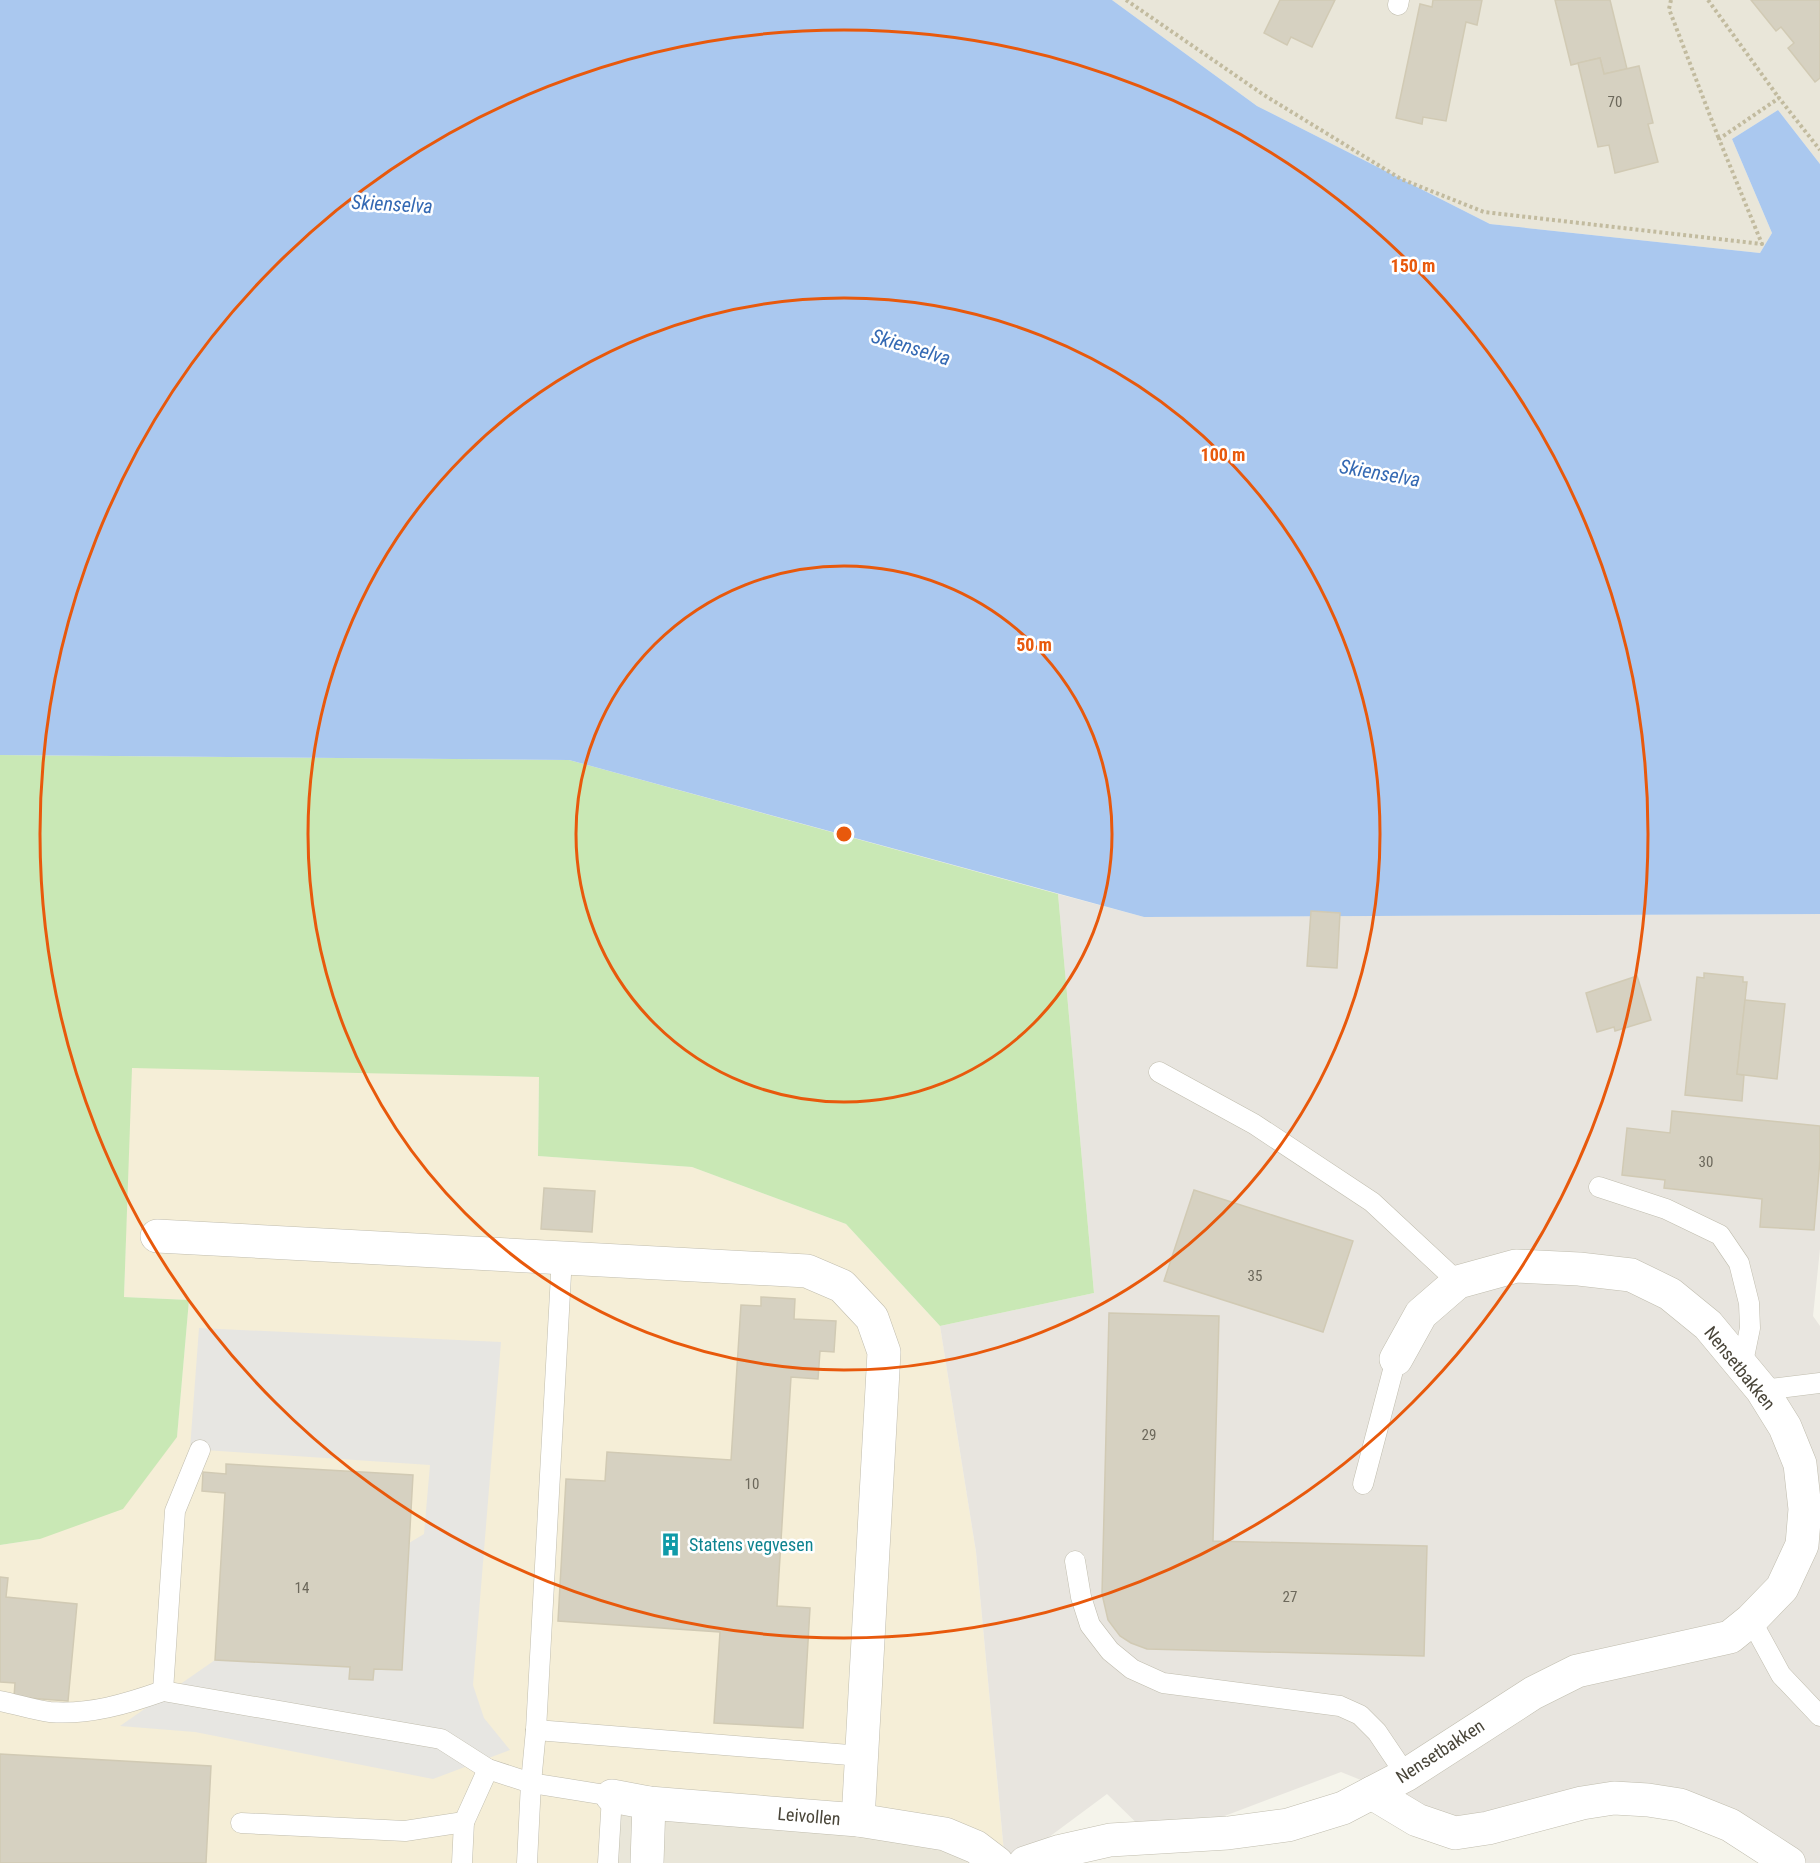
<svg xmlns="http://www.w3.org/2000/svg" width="1820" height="1863" font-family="'Roboto Condensed',sans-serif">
  <rect width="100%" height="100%" fill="#f5f4eb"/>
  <g fill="#e9e6d9">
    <path d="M1112,0H1820V164L1778,110L1732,139L1772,233L1760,253L1490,224L1257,106Z"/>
    <path d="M612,1796L858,1820L997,1863H608Z"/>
  </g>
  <path fill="#f5eed7" d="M131,1067L539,1077L538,1156L692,1167L846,1224L940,1326L976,1552L1005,1863L976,1847L613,1796L608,1863H0V1545L40,1539L177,1436L189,1300L124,1297Z"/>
  <path fill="#e8e5df" d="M1058,894L1144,917L1820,914V1249L1813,1316L1820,1326V1863H1773L1713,1810L1455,1818L1341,1772L1156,1842L1107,1794L1014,1863H1005L976,1552L940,1326L1094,1293Z"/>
  <path fill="#c9e8b5" d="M0,755L569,760L1058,894L1094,1293L940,1326L846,1224L692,1167L538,1156L539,1077L132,1068L124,1297L189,1300L177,1437L123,1509L40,1539L0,1545Z"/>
  <path fill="#e7e6e2" d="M199,1328L501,1342L473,1685L484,1718L510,1750L433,1779L195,1732L120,1726L215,1660L350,1667V1679L372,1680L374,1669L402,1670L409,1543L424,1534L430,1465L190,1449Z"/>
  <path fill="#aac8ef" d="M0,0H1112L1257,106L1490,224L1760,253L1772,233L1732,139L1778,110L1820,164V914L1144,917L569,760L0,755Z"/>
  <g fill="#d6d1c1" stroke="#d1cab4" stroke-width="1.5">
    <path d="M1280,0H1335L1312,47L1291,37L1287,45L1264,33Z"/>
    <path d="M1433,0H1482L1477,25L1466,22L1446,121L1423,117L1422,124L1396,118L1420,4L1432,7Z"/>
    <path d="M1555,0H1610L1627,69L1604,74L1600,58L1571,65Z"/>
    <path d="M1751,0H1820V78L1815,82L1788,48L1794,43L1781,27L1776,31Z"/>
    <path d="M1600,58L1604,74L1639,66L1653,123L1648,124L1658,162L1615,173L1609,145L1598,147L1578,63Z"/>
    <path d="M1311,911L1340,913L1337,968L1307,966Z"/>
    <path d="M1704,973L1743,977V982H1747L1737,1074L1744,1075L1742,1101L1685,1095L1697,977L1704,978Z"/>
    <path d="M1637,976L1651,1020L1615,1031L1614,1027L1597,1032L1586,993Z"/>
    <path d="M1745,1000L1785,1004L1777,1079L1737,1074Z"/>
    <path d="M1672,1111L1820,1126V1160L1814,1230L1760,1227L1762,1199L1664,1188L1665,1180L1622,1175L1627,1128L1670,1133Z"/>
    <path d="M544,1188L595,1191L592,1232L541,1229Z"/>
    <path d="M1194,1190L1353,1241L1323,1332L1164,1281Z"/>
    <path d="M761,1297L795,1299L794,1319L836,1321L834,1352L820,1351L818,1379L791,1377L777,1606L810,1608L803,1728L714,1723L720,1632L558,1621L566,1479L605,1481L607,1452L731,1460L741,1305L761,1306Z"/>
    <path d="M1109,1313L1219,1316L1213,1541L1427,1546L1424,1656L1147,1649L1131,1643L1120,1636L1108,1620L1102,1594Z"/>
    <path d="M226,1464L413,1475L402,1670L374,1669L373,1680L349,1679L350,1667L215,1660L225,1493L202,1491L203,1472L226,1474Z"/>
    <path d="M0,1577L8,1578L6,1597L77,1604L68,1701L14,1697L15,1683L0,1682Z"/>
    <path d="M0,1754L211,1766L206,1863H0Z"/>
  </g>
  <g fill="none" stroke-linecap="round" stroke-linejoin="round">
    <defs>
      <g id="service">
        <path d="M1398,5L1399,0"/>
        <path d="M1159,1072L1254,1124L1372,1202L1458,1282"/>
        <path d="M1599,1187L1666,1209L1720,1235L1739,1263L1749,1303L1750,1328L1742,1367"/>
        <path d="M1762,1390L1820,1383"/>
        <path d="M1363,1484L1396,1359"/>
        <path d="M1075,1561L1081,1597L1090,1625L1110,1651L1132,1669L1163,1683L1340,1706L1360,1715L1377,1732L1406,1775"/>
        <path d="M1751,1620L1781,1675L1820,1716"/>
        <path d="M163,1691L175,1511L200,1450"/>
        <path d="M0,1701C16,1704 33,1710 50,1712C90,1715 126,1704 163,1691L441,1739L488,1769L531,1783L612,1796L608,1863"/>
        <path d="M536,1730L862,1756"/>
        <path d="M241,1823L405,1831L464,1822L488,1769"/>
        <path d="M462,1863L464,1822"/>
        <path d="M527,1863L531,1783L536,1730L562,1256"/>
      </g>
      <g id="minor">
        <path d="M157,1236L807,1271L842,1286L872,1318L884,1352L858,1820"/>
        <path d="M1372,1793L1417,1820L1455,1833L1488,1828L1582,1803L1614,1798L1648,1800L1680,1805L1730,1825L1789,1863"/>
        <path d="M612,1796L649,1803L858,1820L945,1834L976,1847L997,1863"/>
        <path d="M647,1863L649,1803"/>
        <path d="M1025,1863L1061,1851L1110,1840L1228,1833L1288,1825L1343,1808L1406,1775L1533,1693L1577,1671L1730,1637L1751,1620L1782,1588L1802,1545L1805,1509L1800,1464L1785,1427L1762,1390L1708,1325L1670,1294L1631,1275L1579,1269L1516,1266L1458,1282L1421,1314L1396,1359"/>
      </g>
    </defs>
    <use href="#service" stroke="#c0bdae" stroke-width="21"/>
    <use href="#minor" stroke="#c0bdae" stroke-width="34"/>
    <g stroke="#c2bb9f" stroke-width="4" stroke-dasharray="3 3" stroke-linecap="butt">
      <path d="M1126,0L1264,95L1401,179L1484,212L1762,244L1719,139L1779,98L1820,150"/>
      <path d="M1671,0L1669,9L1719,139"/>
      <path d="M1708,0L1779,98"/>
    </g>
    <use href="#service" stroke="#fff" stroke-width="20"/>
    <use href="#minor" stroke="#fff" stroke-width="33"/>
  </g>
  <g fill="none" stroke="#e8590c" stroke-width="3">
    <circle cx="844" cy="834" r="268"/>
    <circle cx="844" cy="834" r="536"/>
    <circle cx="844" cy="834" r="804"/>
  </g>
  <defs>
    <symbol id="building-bare" viewBox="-9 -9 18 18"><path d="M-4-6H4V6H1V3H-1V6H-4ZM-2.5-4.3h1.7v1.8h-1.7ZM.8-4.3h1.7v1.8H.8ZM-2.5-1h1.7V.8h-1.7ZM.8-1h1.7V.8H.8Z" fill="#0f9aa8" stroke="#fff" stroke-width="2.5" paint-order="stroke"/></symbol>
  </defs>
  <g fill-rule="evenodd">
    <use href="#building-bare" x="654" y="1528" width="33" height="33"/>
  </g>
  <g text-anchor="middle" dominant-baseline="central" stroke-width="5" stroke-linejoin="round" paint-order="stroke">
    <g font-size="15" fill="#6c685b">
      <text x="1615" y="102">70</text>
      <text x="1706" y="1162">30</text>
      <text x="1255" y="1276">35</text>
      <text x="1149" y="1435">29</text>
      <text x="752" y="1484">10</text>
      <text x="302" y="1588">14</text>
      <text x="1290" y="1597">27</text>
    </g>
    <g font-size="18" fill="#494539" stroke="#fff">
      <text transform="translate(1740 1368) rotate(51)">Nensetbakken</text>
      <text transform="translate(1440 1751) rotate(-33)">Nensetbakken</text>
      <text transform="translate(809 1816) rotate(5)">Leivollen</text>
    </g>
    <g font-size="18" fill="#0d838f" stroke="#fff" text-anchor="start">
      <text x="689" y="1544">Statens vegvesen</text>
    </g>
    <g font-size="20" font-style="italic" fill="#3469b3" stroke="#fff">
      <text transform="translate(392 204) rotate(3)">Skienselva</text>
      <text transform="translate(911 347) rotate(17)">Skienselva</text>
      <text transform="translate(1380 473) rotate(10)">Skienselva</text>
    </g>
  </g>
  <circle cx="844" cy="834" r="9" fill="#e8590c" stroke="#fff" stroke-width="3"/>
  <g font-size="18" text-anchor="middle" font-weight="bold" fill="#e8590c" stroke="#fff" stroke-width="5" stroke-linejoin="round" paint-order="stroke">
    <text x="1413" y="272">150 m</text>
    <text x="1223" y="461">100 m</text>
    <text x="1034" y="651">50 m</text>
  </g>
</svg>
